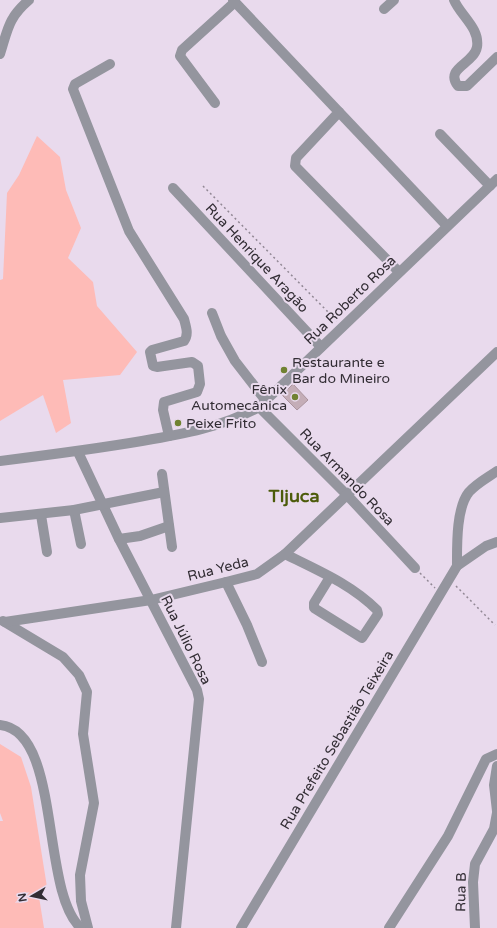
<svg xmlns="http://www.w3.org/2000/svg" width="497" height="928" font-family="'Varela Round',sans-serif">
  <rect width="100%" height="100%" fill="#e9daed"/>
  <g fill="#febbb7">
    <path d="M37,136L60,157L66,190L81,228L68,258L93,282L97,306L137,352L120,375L63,380L71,423L56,433L43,395L0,421V280L3,279L7,193L19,175Z"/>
    <path d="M0,744L21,757L31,787L47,887L39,897L44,928H0V821H3L0,813Z"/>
  </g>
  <path fill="#c4adb7" stroke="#ab949e" d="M293,384L308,400L297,410L282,395Z"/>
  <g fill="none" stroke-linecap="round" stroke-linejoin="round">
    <g stroke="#928895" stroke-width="1.5" stroke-dasharray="2 3" stroke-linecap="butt">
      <path d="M203,186L337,321"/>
      <path d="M420,573L435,588"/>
      <path d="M456,586L495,625"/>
    </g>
    <g stroke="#94959e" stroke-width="10">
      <path d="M233,0L339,112L296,158L295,166L399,272"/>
      <path d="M454,0C460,15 480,28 477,47C474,64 444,68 458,86H467L497,57"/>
      <path d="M384,9L394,0"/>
      <path d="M0,54C8,29 8,18 29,0"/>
      <path d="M110,64L75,84L73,89L129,231L184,319C186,327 189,334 184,341L152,350L150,352L153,366L157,367L192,362L198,366L200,384L197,392L164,402L163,410L169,436"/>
      <path d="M215,103L180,56L182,50L235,2"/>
      <path d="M339,112L447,226"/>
      <path d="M440,134L490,186"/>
      <path d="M173,188L321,347"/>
      <path d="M212,313L221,336L235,361L266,401"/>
      <path d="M259,407L348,496L415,568"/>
      <path d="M78,452L119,539L197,690L199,699L176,928"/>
      <path d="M0,461C48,455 95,449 142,441C183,434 222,427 259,407L497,179"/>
      <path d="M162,474L172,547"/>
      <path d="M74,510L81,544"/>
      <path d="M41,515L47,552"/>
      <path d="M0,518L74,510L164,492"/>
      <path d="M119,539L140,536L169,526"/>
      <path d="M285,554C317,570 351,584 377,610L378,614L362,638L314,608V603L330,577"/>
      <path d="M457,566C457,546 456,508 469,492C477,483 487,478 497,471"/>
      <path d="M226,582L247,625L262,662"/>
      <path d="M3,621L63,657L79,675L87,692L83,734L94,803L80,875L81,901L88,928"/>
      <path d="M5,622L151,600L226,582L257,574L285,554L497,352"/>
      <path d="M0,725C62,731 40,892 81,928"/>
      <path d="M497,766L494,785L497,811"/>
      <path d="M241,928L457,566L486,546L497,542"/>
      <path d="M389,928L448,836L486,759L497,754"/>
      <path d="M475,928L473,882L475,864L494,829L497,813"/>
    </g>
  </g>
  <g fill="#708231" stroke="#e9daed" stroke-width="1.5">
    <circle cx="284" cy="370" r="4"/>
    <circle cx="295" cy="397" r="4"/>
    <circle cx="178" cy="423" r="4"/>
  </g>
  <g text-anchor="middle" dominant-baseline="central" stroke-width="4" stroke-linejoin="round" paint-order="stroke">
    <g font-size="14" fill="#322d34" stroke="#e9daed">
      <text transform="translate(257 258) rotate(47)">Rua Henrique Aragão</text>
      <text transform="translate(350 300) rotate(-44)">Rua Roberto Rosa</text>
      <text transform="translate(347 477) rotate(46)">Rua Armando Rosa</text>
      <text transform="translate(218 569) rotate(-14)">Rua Yeda</text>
      <text transform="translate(186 640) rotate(64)">Rua Júlio Rosa</text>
      <text transform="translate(337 740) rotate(-59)">Rua Prefeito Sebastião Teixeira</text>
      <text transform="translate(461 892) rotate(-89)">Rua B</text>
    </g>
    <g font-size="14" fill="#322d34" stroke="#e9daed" text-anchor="start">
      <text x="292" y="362">Restaurante e<tspan x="292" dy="16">Bar do Mineiro</tspan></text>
      <text x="287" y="389" text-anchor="end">Fênix<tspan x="287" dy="16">Automecânica</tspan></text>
      <text x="186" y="423">Peixe Frito</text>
    </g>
    <g font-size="18" font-weight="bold" fill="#4c5b0a" stroke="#e9daed">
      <text x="294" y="496">TIjuca</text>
    </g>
  </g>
  <g transform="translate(32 896) rotate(261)" stroke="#e9daed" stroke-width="3" paint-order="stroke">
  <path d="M0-3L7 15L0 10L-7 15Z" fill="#322d34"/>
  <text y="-6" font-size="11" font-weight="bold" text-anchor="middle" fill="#322d34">N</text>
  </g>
</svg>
